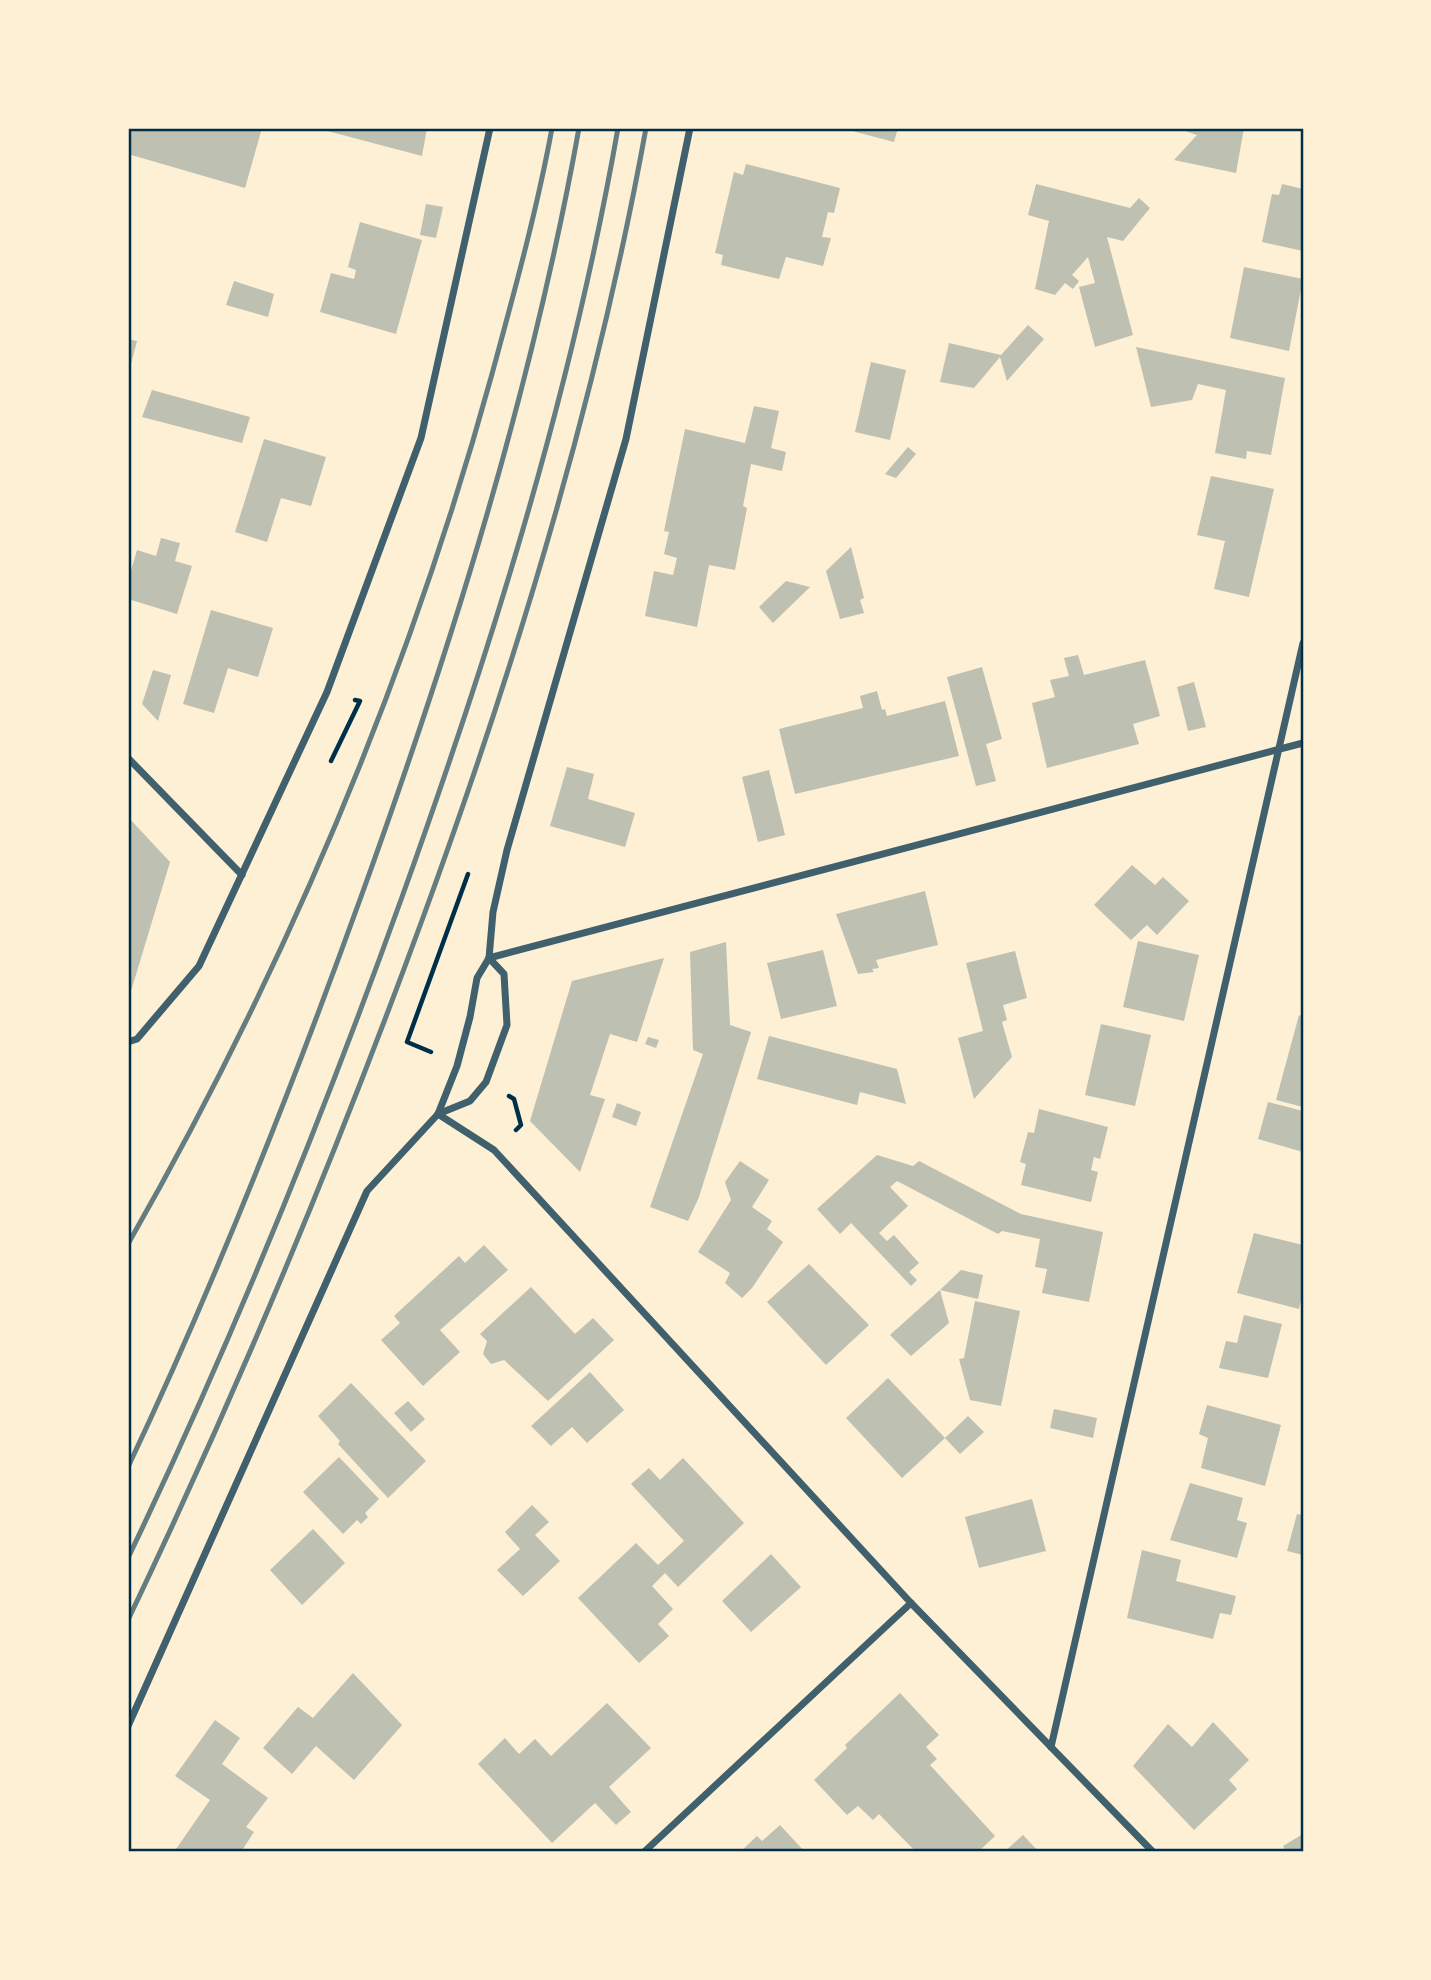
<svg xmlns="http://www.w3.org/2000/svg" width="1431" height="1980" font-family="'DM Sans',sans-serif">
  <rect width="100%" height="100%" fill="#fdf0d5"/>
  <g fill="#bec0b2">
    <path d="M128,128H262L245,188L128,154Z"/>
    <path d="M316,128H427L422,156Z"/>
    <path d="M841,128H898L894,142Z"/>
    <path d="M1176,128H1244L1236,173L1174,160L1197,135Z"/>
    <path d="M746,164L840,188L834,213L828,212L822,237L831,238L823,266L786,257L779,279L721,265L723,255L715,253L734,172L743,175Z"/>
    <path d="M1036,184L1130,208L1139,198L1150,208L1123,241L1107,237L1133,335L1095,347L1079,287L1095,283L1088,257L1072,275L1079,281L1073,289L1065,283L1055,295L1035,289L1049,221L1028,215Z"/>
    <path d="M1282,184L1303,189V251L1262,242L1272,194L1279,195Z"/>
    <path d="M426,204L443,207L436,238L420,235Z"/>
    <path d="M360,222L422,240L396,334L320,312L331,273L354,279L356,270L348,267Z"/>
    <path d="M1244,267L1303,279L1289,351L1230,338Z"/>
    <path d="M234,281L274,294L268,317L226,305Z"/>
    <path d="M1028,325L1044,339L1007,381L1000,357L974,388L940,382L949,343L1001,355Z"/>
    <path d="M128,339L137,341L130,368L128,367Z"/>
    <path d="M1136,347L1285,378L1271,455L1247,451L1246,459L1215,453L1226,390L1198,384L1192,400L1151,407Z"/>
    <path d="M871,362L906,370L890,440L855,432Z"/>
    <path d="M152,390L250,417L242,443L142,417Z"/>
    <path d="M754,406L779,411L771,448L786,452L782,471L751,464L743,506L747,508L735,570L709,565L697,627L645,616L654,571L673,575L677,558L664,554L669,532L664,531L685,429L745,443Z"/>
    <path d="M264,439L326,457L311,506L281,498L267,542L235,532Z"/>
    <path d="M908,447L916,454L896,478L885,474Z"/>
    <path d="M1211,476L1274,489L1249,597L1214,589L1225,541L1197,535Z"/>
    <path d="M161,538L180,543L175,561L192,566L177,614L128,599V581L137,550L156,556Z"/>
    <path d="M851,547L864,598L860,600L864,613L840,619L826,571Z"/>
    <path d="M786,581L810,587L773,623L759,607Z"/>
    <path d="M211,610L273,628L258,677L228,668L214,713L183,704Z"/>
    <path d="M1078,655L1084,675L1145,660L1160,716L1133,724L1139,744L1047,768L1032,703L1055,697L1050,680L1069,676L1064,658Z"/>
    <path d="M982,667L1002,739L986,744L996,781L976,786L947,677Z"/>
    <path d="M153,670L171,675L158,721L142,704Z"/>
    <path d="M1194,682L1206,727L1188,731L1177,687Z"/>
    <path d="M877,691L882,710L885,709L887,716L945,701L959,756L795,794L779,729L863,708L860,696Z"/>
    <path d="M567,767L594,774L588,799L635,813L625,847L550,826Z"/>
    <path d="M769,770L785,835L758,842L742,777Z"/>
    <path d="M128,817L170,862L128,1001Z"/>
    <path d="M1132,865L1155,885L1163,877L1189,901L1157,935L1147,925L1131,940L1094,905Z"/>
    <path d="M925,891L938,945L876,960L879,968L872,969L874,972L858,974L836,914Z"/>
    <path d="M1138,941L1199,955L1184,1021L1123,1007Z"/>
    <path d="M726,942L730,1025L751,1032L699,1197L688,1221L650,1207L703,1054L693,1050L690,952Z"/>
    <path d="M823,950L837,1006L781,1019L767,963Z"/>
    <path d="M1015,951L1027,998L1003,1005L1007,1020L1002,1022L1012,1057L974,1099L958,1038L983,1031L966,963Z"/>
    <path d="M664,958L637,1042L610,1034L590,1095L605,1099L580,1172L530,1121L572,981Z"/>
    <path d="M1299,1015L1303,1017V1107L1276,1100Z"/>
    <path d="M1101,1024L1151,1035L1135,1106L1085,1095Z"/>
    <path d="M769,1036L897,1069L906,1104L860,1092L857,1105L757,1079Z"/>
    <path d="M648,1037L659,1040L656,1048L645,1044Z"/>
    <path d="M1268,1102L1303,1111V1152L1258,1139Z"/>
    <path d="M617,1103L641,1112L636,1126L612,1117Z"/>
    <path d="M1039,1109L1108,1127L1100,1159L1094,1157L1091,1170L1098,1172L1091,1202L1021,1185L1026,1164L1020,1162L1028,1132L1034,1133Z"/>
    <path d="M877,1155L913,1166L919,1161L1021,1214L1103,1232L1089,1302L1042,1293L1047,1269L1035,1267L1040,1239L1002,1231L998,1234L897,1181L890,1187L908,1206L879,1233L887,1241L894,1235L919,1263L909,1272L917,1280L911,1286L851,1223L840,1234L817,1209Z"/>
    <path d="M740,1161L769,1180L752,1207L772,1221L767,1229L783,1242L752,1288L742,1298L725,1283L730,1273L698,1252L731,1200L725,1182Z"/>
    <path d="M1254,1233L1303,1245V1291L1299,1309L1237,1293Z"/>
    <path d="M484,1245L508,1270L440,1330L460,1352L423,1386L381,1340L400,1323L394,1316L459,1256L465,1263Z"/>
    <path d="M809,1264L869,1325L826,1365L767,1302Z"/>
    <path d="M961,1270L983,1275L978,1299L940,1290Z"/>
    <path d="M531,1287L575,1334L593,1318L614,1340L548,1401L504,1360L491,1364L483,1354L487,1341L480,1334Z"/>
    <path d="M940,1290L949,1323L911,1356L890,1335Z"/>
    <path d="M975,1301L1020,1311L1001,1406L970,1400L959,1359L964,1358Z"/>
    <path d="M1244,1315L1282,1324L1268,1378L1219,1368L1226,1341L1237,1343Z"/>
    <path d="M590,1372L624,1410L587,1443L572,1427L551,1446L531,1426Z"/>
    <path d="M888,1378L945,1438L902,1478L846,1418Z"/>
    <path d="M351,1383L426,1461L388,1498L338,1444L340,1441L318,1416Z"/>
    <path d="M408,1401L425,1419L411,1432L394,1413Z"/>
    <path d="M1207,1405L1281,1425L1265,1486L1201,1468L1208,1438L1199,1434Z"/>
    <path d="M1054,1409L1097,1418L1093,1438L1050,1428Z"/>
    <path d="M968,1416L984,1432L960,1454L945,1438Z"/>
    <path d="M339,1457L379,1499L365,1513L368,1517L361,1524L357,1520L343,1534L303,1492Z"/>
    <path d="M683,1458L744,1523L678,1587L665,1573L652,1586L673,1609L658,1624L669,1636L639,1663L578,1598L636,1543L658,1565L684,1541L631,1484L649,1468L660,1480Z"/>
    <path d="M1190,1483L1243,1498L1237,1520L1247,1523L1237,1558L1170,1540Z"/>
    <path d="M1032,1499L1046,1551L979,1568L965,1517Z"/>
    <path d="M532,1505L549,1522L535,1535L560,1561L523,1596L497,1570L520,1549L505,1532Z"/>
    <path d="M1297,1514L1303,1515V1555L1287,1551Z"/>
    <path d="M313,1529L345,1563L302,1605L270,1570Z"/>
    <path d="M1142,1550L1181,1560L1176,1581L1236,1596L1231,1615L1220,1613L1213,1639L1127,1618Z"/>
    <path d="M771,1554L801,1587L751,1632L722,1601Z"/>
    <path d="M353,1673L402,1725L354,1780L316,1746L292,1774L263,1748L298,1707L313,1718Z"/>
    <path d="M900,1693L939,1735L926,1747L937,1759L930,1765L995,1836L978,1852H916L879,1814L873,1820L858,1806L847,1815L814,1780L847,1748L845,1745Z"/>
    <path d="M607,1703L651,1748L609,1787L631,1812L616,1825L595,1803L552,1843L478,1764L505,1738L519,1754L535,1739L551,1756Z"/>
    <path d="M215,1720L240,1738L222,1764L268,1798L246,1827L254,1832L241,1852H174L210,1800L175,1776Z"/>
    <path d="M1213,1722L1249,1760L1229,1780L1237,1789L1194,1830L1133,1766L1168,1724L1192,1747Z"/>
    <path d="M780,1825L805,1852H740L757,1836L762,1841Z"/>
    <path d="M1303,1834V1852H1286L1283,1846Z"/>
    <path d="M1023,1835L1039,1852H1004Z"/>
  </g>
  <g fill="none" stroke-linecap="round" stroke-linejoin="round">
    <g stroke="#003049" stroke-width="4.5">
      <path d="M331,761L360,701L355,700"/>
      <path d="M431,1052L407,1042L468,874"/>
      <path d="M509,1096L514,1099L521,1125L516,1130"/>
    </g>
    <g stroke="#3f606c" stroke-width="7">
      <path d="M128,758L242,875"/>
      <path d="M489,958L1303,743"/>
      <path d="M128,1042L137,1039L199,966L327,692L421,438L490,128"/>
      <path d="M438,1114L494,1150L911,1603L1153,1852"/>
      <path d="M438,1114L470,1101L486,1082L507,1025L504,974L489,958"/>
      <path d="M128,1726L367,1191L438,1114L457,1066L470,1017L477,978L489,958L493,912L507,850L626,439L690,128"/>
      <path d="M1051,1747L1303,643"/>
      <path d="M644,1852L911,1603"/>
    </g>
    <g stroke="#657d81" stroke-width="5">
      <path d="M128,1244C285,969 408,679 492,374C514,293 537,210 552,128"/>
      <path d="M128,1467C216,1281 292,1088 362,894C452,645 532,389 579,128"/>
      <path d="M128,1558C231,1343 321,1122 402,897C492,647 572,390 618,128"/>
      <path d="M128,1620C237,1392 334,1160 421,923C516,665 597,399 646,128"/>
    </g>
  </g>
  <rect width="1431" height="1980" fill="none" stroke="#fdf0d5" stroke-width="259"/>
  <rect x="130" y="130" width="1172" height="1720" fill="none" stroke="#003049" stroke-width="2.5"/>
</svg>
